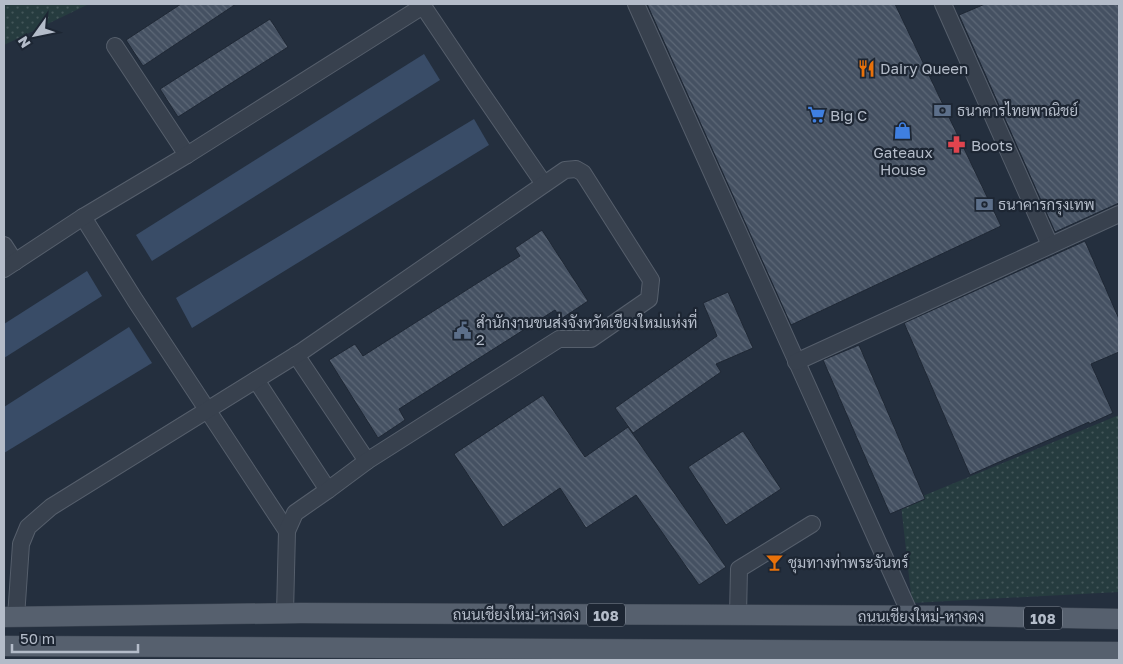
<svg xmlns="http://www.w3.org/2000/svg" width="1123" height="664" font-family="'Golos Text',Sarabun,sans-serif">
  <defs>
    <pattern id="grass-dots" width="8" height="8" patternUnits="userSpaceOnUse" patternTransform="scale(1.25)"><rect width="8" height="8" fill="#263c3f"/><path d="M2 2h.1M6 6h.1" fill="none" stroke="#435659" stroke-width="1.8" stroke-linecap="round"/></pattern>
    <pattern id="building-back-hatch" width="6" height="6" patternUnits="userSpaceOnUse" patternTransform="scale(1.25)"><rect width="6" height="6" fill="#455162"/><path d="M-1 5l2 2M0 0l6 6M5-1l2 2" fill="none" stroke="#5d6877"/></pattern>
  </defs>
  <rect width="100%" height="100%" fill="#242f3e"/>
  <g fill="url(#grass-dots)">
    <path d="M4,4H89L4,45Z"/>
    <path d="M1119,415V592L912,603L901,505Z"/>
  </g>
  <g fill="#394c67">
    <path d="M424,54L440,80L152,261L136,235Z"/>
    <path d="M474,119L489,145L192,328L176,298Z"/>
    <path d="M87,271L102,296L4,358V324Z"/>
    <path d="M129,327L152,363L4,453V407Z"/>
  </g>
  <g fill="url(#building-back-hatch)" stroke="#1f2835">
    <path d="M181,4H236L143,66L126,40Z"/>
    <path d="M647,4H895L1001,226L791,325Z"/>
    <path d="M985,4H1119V203L1055,232L959,15Z"/>
    <path d="M270,19L288,47L178,117L160,89Z"/>
    <path d="M542,230L588,301L561,319L555,310L399,409L405,420L378,438L329,360L355,344L363,356L520,256L515,248Z"/>
    <path d="M1085,241L1119,319V352L1091,364L1113,413L1089,424V422L970,475L904,323Z"/>
    <path d="M728,292L753,348L716,364L721,372L633,433L615,408L717,336L703,303Z"/>
    <path d="M859,345L925,499L890,514L823,360Z"/>
    <path d="M543,395L585,457L628,427L726,567L699,585L636,495L586,528L560,488L503,527L454,454Z"/>
    <path d="M743,431L781,489L726,525L688,467Z"/>
  </g>
  <g fill="none" stroke-linecap="round" stroke-linejoin="round">
    <defs>
      <g id="minor">
        <path d="M636,4L911,616"/>
        <path d="M943,4L1050,245"/>
        <path d="M115,46L187,155"/>
        <path d="M83,217L135,300L287,531"/>
        <path d="M4,245L15,262"/>
        <path d="M4,269L83,217L187,155L423,6L476,85L544,184"/>
        <path d="M296,355L367,461"/>
        <path d="M796,362L1119,214"/>
        <path d="M256,380L328,490"/>
        <path d="M738,615L739,569L812,524"/>
        <path d="M16,617L21,544L28,527L51,507L301,352L565,170L576,169L583,173L651,280L649,299L591,339H559L367,461L328,490L295,513L287,531L285,613"/>
      </g>
      <g id="major">
        <path d="M4,617L301,613L967,616L1119,619"/>
        <path d="M4,646L1119,652"/>
      </g>
    </defs>
    <use href="#minor" stroke="#565f6c" stroke-width="18"/>
    <use href="#major" stroke="#414a57" stroke-width="21"/>
    <use href="#minor" stroke="#38414e" stroke-width="16"/>
    <use href="#major" stroke="#56606e" stroke-width="20"/>
  </g>
  <defs>
    <symbol id="restaurant-bare" viewBox="-9 -9 18 18"><path d="M-5-6h1v4h1v-4h1v4h1v-4h1v5L-1.5 .5V6h-2V.5L-5-1ZM5-6V6H3V1.5H1.5Q1.5-4 5-6Z" fill="#e8710a" stroke="#1d2633" stroke-width="2.5" paint-order="stroke"/></symbol>
    <symbol id="bank-bare" viewBox="-9 -9 18 18"><path d="M-6-4H6V4H-6ZM0-2.3a2.3 2.3 0 1 0 0 4.6a2.3 2.3 0 1 0 0-4.6Z" fill="#5c6f8a" stroke="#1d2633" stroke-width="2.5" paint-order="stroke"/></symbol>
    <symbol id="supermarket-bare" viewBox="-9 -9 18 18"><path d="M-6-5.5h2.5l.6 2H6L4.5 2H-2.5L-4.4-4H-6ZM-1.5 3.2a1.3 1.3 0 1 0 .1 0ZM3 3.2a1.3 1.3 0 1 0 .1 0Z" fill="#3f7fe0" stroke="#1d2633" stroke-width="2.5" paint-order="stroke"/></symbol>
    <symbol id="shop-bare" viewBox="-9 -9 18 18"><path d="M-5-2.5h2.3a2.7 3.5 0 0 1 5.4 0H5L5.5 6h-11ZM-1.5-2.5h3a1.5 2.3 0 0 0-3 0Z" fill="#3f7fe0" stroke="#1d2633" stroke-width="2.5" paint-order="stroke"/></symbol>
    <symbol id="pharmacy-bare" viewBox="-9 -9 18 18"><path d="M-2-6h4v4h4v4h-4v4h-4v-4h-4v-4h4Z" fill="#e0444e" stroke="#1d2633" stroke-width="2.5" paint-order="stroke"/></symbol>
    <symbol id="civic-bare" viewBox="-9 -9 18 18"><path d="M-.6-6.5H3V-4.5H.6V-3L4-1V1h2V6H-6V1h2V-1L-.6-3ZM-1.2 2.5V6h2.4V2.5Z" fill="#5c6f8a" stroke="#1d2633" stroke-width="2.5" paint-order="stroke"/></symbol>
    <symbol id="bar-bare" viewBox="-9 -9 18 18"><path d="M-6-5H6L.8 .8V4.5H3.5V6h-7V4.5H-.8V.8Z" fill="#e8710a" stroke="#1d2633" stroke-width="2.5" paint-order="stroke"/></symbol>
  </defs>
  <g fill-rule="evenodd">
    <use href="#restaurant-bare" x="854" y="56" width="25" height="25"/>
    <use href="#bank-bare" x="930" y="98" width="25" height="25"/>
    <use href="#supermarket-bare" x="804" y="102" width="25" height="25"/>
    <use href="#shop-bare" x="890" y="118" width="25" height="25"/>
    <use href="#pharmacy-bare" x="944" y="132" width="25" height="25"/>
    <use href="#bank-bare" x="972" y="192" width="25" height="25"/>
    <use href="#civic-bare" x="450" y="318" width="25" height="25"/>
    <use href="#bar-bare" x="762" y="550" width="25" height="25"/>
  </g>
  <g text-anchor="middle" dominant-baseline="central" stroke-width="4.5" stroke-linejoin="round" paint-order="stroke">
    <g fill="#1d2633" stroke="#878f9c" stroke-width="1">
      <rect x="587" y="603.5" width="38" height="23" rx="4"/>
      <rect x="1024" y="606.5" width="38" height="23" rx="4"/>
    </g>
    <g font-size="14" font-weight="bold" fill="#b4bcc9">
      <text x="606" y="615">108</text>
      <text x="1043" y="618">108</text>
    </g>
    <g font-size="15" fill="#b4bcc9" stroke="#1d2633" text-anchor="start">
      <text x="880" y="68">Dairy Queen</text>
      <text x="957" y="110">ธนาคารไทยพาณิชย์</text>
      <text x="830" y="115">Big C</text>
      <text x="971" y="145">Boots</text>
      <text x="903" y="152" text-anchor="middle">Gateaux<tspan x="903" dy="17">House</tspan></text>
      <text x="998" y="204">ธนาคารกรุงเทพ</text>
      <text x="476" y="322">สำนักงานขนส่งจังหวัดเชียงใหม่แห่งที่<tspan x="476" dy="17">2</tspan></text>
      <text x="788" y="562">ชุมทางท่าพระจันทร์</text>
    </g>
    <g font-size="15" fill="#b4bcc9" stroke="#1d2633">
      <text x="516" y="614">ถนนเชียงใหม่-หางดง</text>
      <text x="921" y="616">ถนนเชียงใหม่-หางดง</text>
    </g>
  </g>
  <rect width="1123" height="664" fill="none" stroke="#b4bcc9" stroke-width="10"/>
  <g transform="translate(35 35) rotate(237)" stroke="#1d2633" stroke-width="4" paint-order="stroke">
  <path d="M0-4L9 19L0 12L-9 19Z" fill="#b4bcc9"/>
  <text y="-8" font-size="14" font-weight="bold" text-anchor="middle" fill="#b4bcc9">N</text>
  </g>
  <path d="M12 644v8h126v-8" fill="none" stroke="#b4bcc9" stroke-width="2.5"/>
  <text x="20" y="644" font-size="15" fill="#b4bcc9" stroke="#1d2633" stroke-width="4" paint-order="stroke">50 m</text>
</svg>
